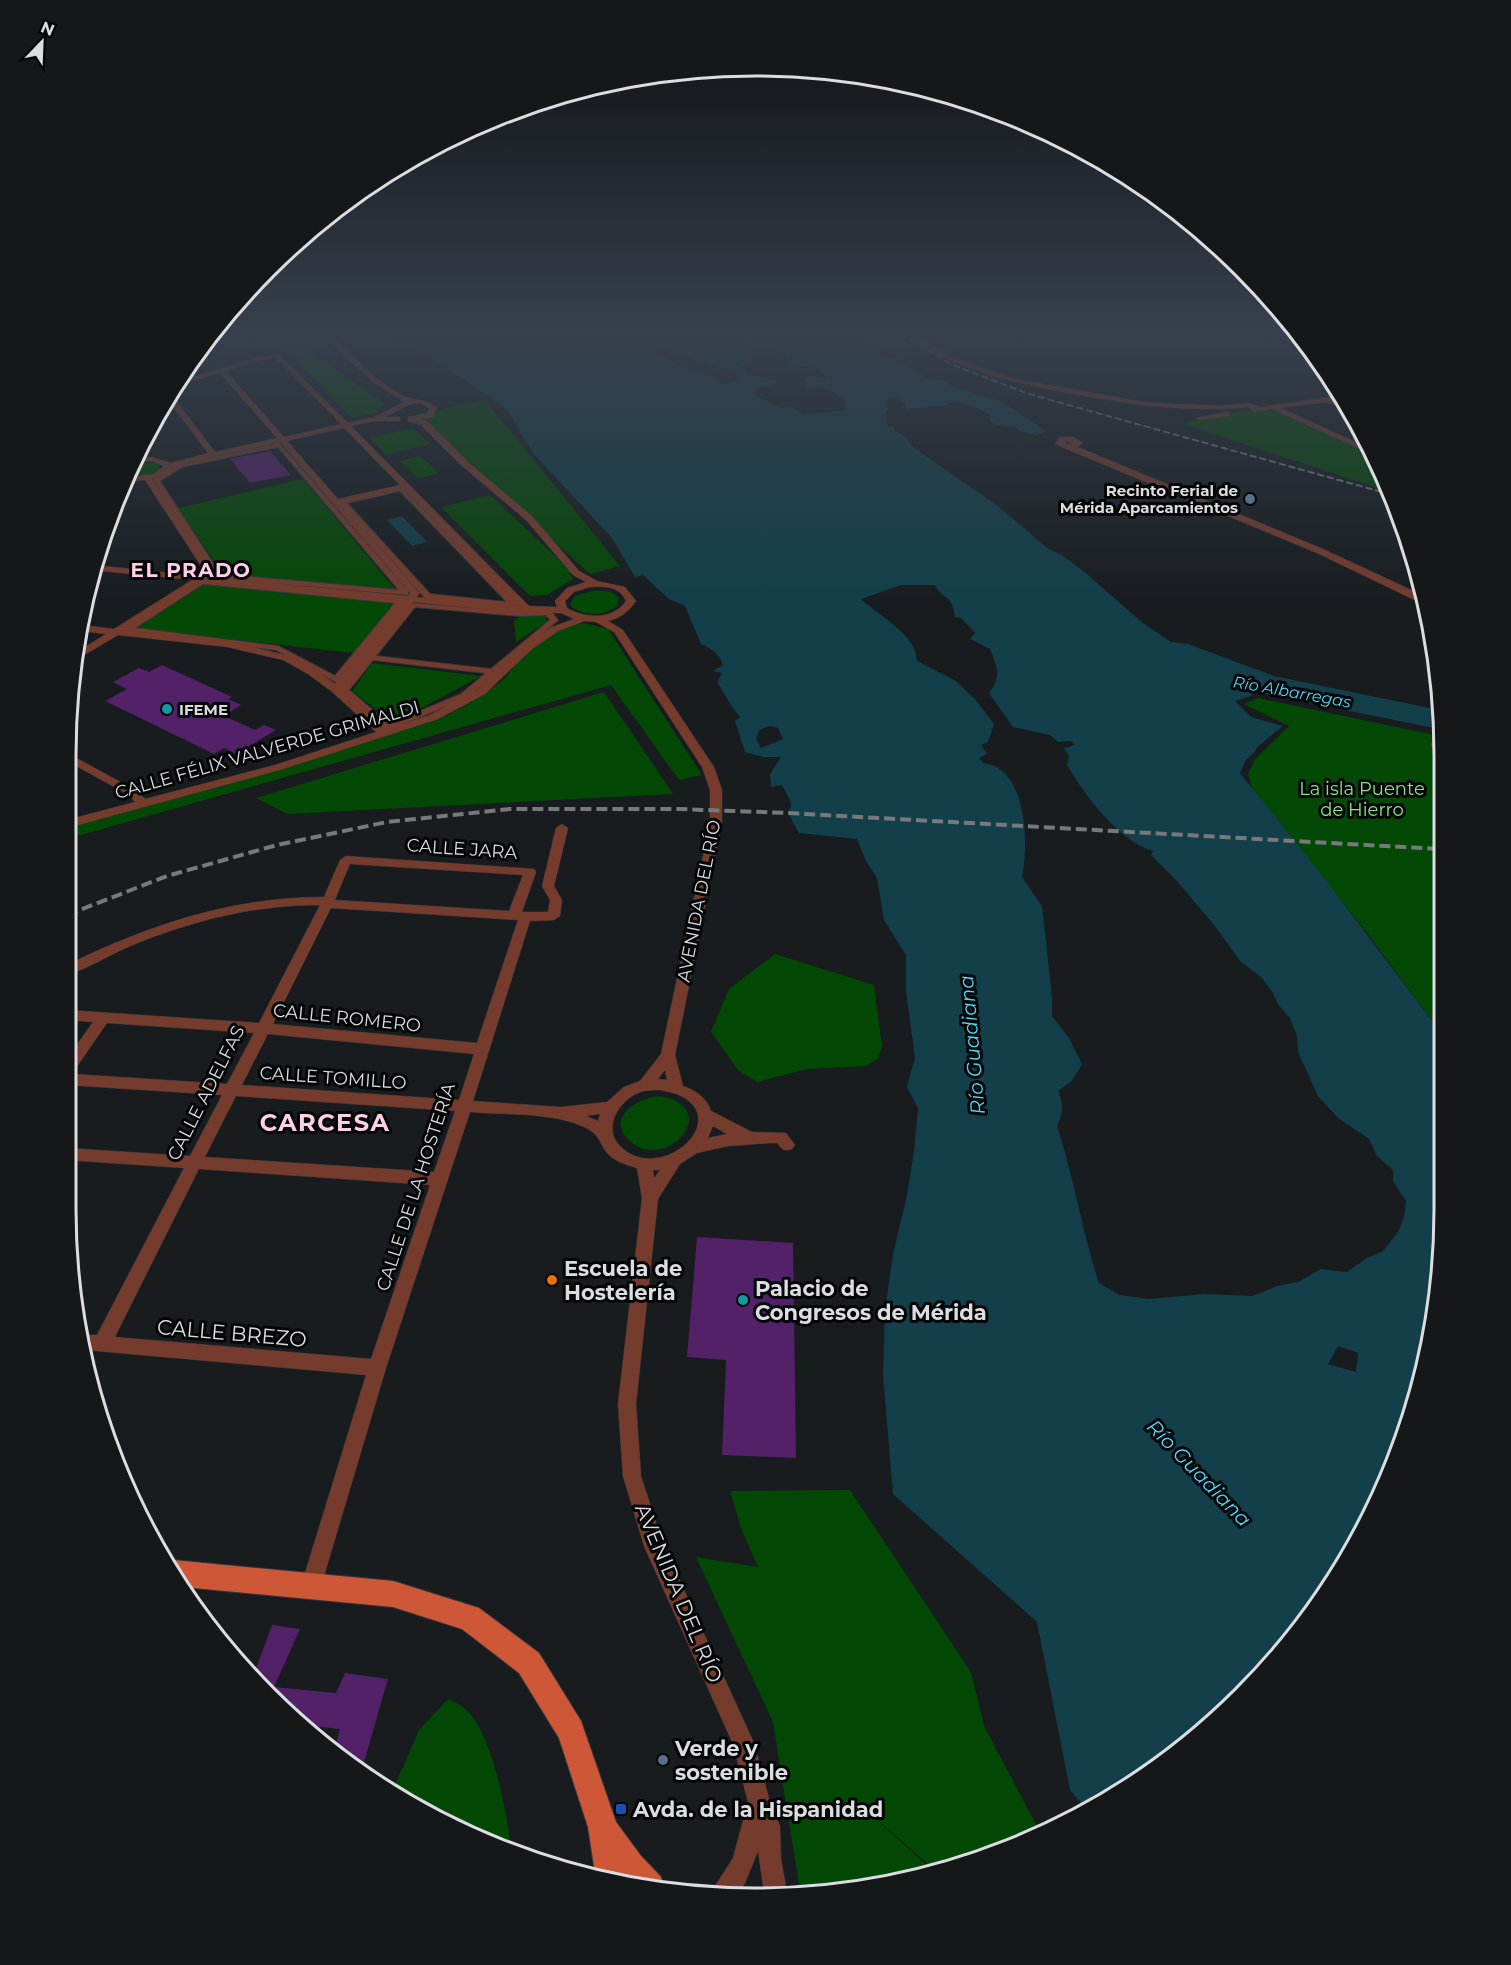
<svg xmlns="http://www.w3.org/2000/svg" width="1511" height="1965" font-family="Montserrat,sans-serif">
  <rect width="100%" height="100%" fill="#181c1f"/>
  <g fill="#034804">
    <path d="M298,344L375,397L385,404L374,413L353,418L284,348Z"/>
    <path d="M485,400L620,566L590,574L417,414Z"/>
    <path d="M1273,407L1367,451L1387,491L1183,424L1200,418Z"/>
    <path d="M413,428L430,444L386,455L369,438Z"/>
    <path d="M420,456L439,473L418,478L399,461Z"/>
    <path d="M139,463H156L161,469L150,475H128L131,466Z"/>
    <path d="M303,479L396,590L224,576L178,508Z"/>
    <path d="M490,495L571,571L569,572L573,579L547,595L530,596L441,507Z"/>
    <path d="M206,583L397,603L355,653L135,629Z"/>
    <path d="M596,590L611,592L619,598L617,606C605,616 585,617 572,607L570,604L575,596Z"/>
    <path d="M521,615H545L547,622L516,642L514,621Z"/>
    <path d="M584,623L608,629L702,775L679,780L611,685L67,839V827L448,715L482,696L505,678L525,653L561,628Z"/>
    <path d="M372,663L481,676L394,723L352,691Z"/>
    <path d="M604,692L673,794L287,814L256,798Z"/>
    <path d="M1258,698L1439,736V1030L1367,933L1252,788L1248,774L1255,759L1289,726L1244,704Z"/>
    <path d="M775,954L874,985L882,1046L878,1058L867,1066L807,1069L757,1082L739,1071L711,1032L729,989Z"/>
    <path d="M659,1096C726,1107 665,1175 629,1140C605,1117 638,1098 659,1096Z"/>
    <path d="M850,1490L971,1672L984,1726L1040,1832L977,1863L936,1871L874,1817L933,1871L801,1897L773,1722L696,1557L758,1567L741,1528L730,1491Z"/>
    <path d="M448,1699C453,1702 460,1704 464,1708C492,1730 507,1813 511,1848L411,1807L392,1792L419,1730Z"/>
  </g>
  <g fill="#123f49" fill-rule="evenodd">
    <path d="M383,330L716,331L752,348L745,354L752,356L751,362L741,366V370L747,371V375L777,380L776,383L758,388L756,392L757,396L780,408L792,407L804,414L845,411L846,403C838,391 820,384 806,388L804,379L810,376L827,379C820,363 802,368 790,368L786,365L793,363L785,359L787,357L778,350L740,335L734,336L730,330H848L859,340L875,346L886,358L899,359L896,361L900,365L913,369L924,377L947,381L952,387L996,400L1013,409L1046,431L1036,435L1016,430L1019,428L995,425L990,421V415L975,407L953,402L943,406L906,409L904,403L896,397L890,398L884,406L889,408L886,412L887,426L894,427L895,431L905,437L914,448L998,506L1047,548L1063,556L1082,570L1143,623L1171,642L1188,644L1274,676L1439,710V729L1255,692L1251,696L1235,701L1251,717L1283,726L1257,747L1255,752L1246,760L1240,773L1322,875L1439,1030V1300L1393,1473L1329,1592L1243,1697L1138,1783L1086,1809L1070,1790L1037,1622L893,1494L883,1375L885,1310L893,1254L906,1200L914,1152L918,1108L907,1087L915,1058L906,991V955L884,920L877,878L866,861L857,839L799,833L788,813L791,806L790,800L782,785L771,787L770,774L781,757H763L745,752L735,721L740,717C730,706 725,694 717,682L722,673L713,671L723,665C719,653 712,649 701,644L685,606L669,599L643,575L635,577L612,538L532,452L508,411L499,403L427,355ZM650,341L699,362L736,372L737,378L735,381L722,384L709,375L679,366L664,356L638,346ZM901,585H935C942,600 952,593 955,617L961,618L975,633L970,639L990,649C997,667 1002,676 989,693L1013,727L1050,735L1058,742L1071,741L1075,745L1064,748L1069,756L1067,765C1085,795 1118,841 1153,851L1151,855L1177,881L1218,930L1240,961L1261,977L1272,991L1279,1006L1290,1018L1297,1036L1298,1052L1318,1096L1338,1118L1369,1139L1377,1156L1393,1170V1181L1406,1201L1404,1217L1398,1232L1383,1251L1367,1258L1347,1272L1321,1269L1298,1282L1277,1286L1253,1296L1204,1294L1149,1299L1119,1295L1099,1283C1082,1232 1074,1178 1057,1126C1063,1113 1064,1104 1058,1091L1072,1081L1082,1064L1069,1038L1052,1016V997L1042,906L1022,877C1029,844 1027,767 983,763L979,758L987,754L981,745L988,742L994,724L975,699L956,681L917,661C917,635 879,616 861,599ZM769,726L778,728L783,739L761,748L756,738L760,730ZM1338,1346L1358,1353L1356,1372L1328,1364Z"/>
    <path d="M402,516L427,542L412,546L387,520Z"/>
  </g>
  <g fill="#522168">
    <path d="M270,451L291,475L250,483L230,459Z"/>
    <path d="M162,665L232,697L228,699L241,705L224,716L255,730L264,725L276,730L236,754L224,748L214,754L105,701L127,689L113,682L139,668L149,672Z"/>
    <path d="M697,1237L793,1243L796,1458L722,1455L726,1360L687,1357Z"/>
    <path d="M272,1625L300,1629L274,1687L336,1693L345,1673L388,1679L362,1769L335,1748L340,1729L304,1725L268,1697L253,1677Z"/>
  </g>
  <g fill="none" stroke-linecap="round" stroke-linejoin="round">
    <defs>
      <g id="pedestrian">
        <path d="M279,443L408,591V595L215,578L153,480L178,465ZM278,447L399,590L220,574L160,481L182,467Z"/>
        <path d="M401,487L517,603V607L425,598L340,502ZM400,491L507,602L430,594L347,503Z"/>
        <path d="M199,580L400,599L404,601L339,682H336L276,650L128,631L124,629ZM203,584L395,603L335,676L278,646L135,628Z"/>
        <path d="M410,603L520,612L548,611H551L558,620L499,671V674H495L467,698L388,730L385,729L341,690L365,659L362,657L363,655H369ZM415,607L520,616L546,615L550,620L491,669L376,656ZM373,660L486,673L461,694L389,724L349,690Z"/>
        <path d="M1439,742V748L1432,747L1431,745L1432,743Z"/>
      </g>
      <g id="minor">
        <path d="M316,330H323L333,337C354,356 373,379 398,393C411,401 424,398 437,407L433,417L420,419L427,421L468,462L532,516L579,571L597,581L625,587L636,601C628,612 621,618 608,621L623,630L714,767L722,790V823L675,1055L683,1086C695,1090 707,1098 711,1111L752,1132L786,1133L795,1145L792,1149C784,1152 782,1149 777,1143H770L728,1146L697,1153L680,1164L658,1199L636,1404L641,1476L663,1544L754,1743L770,1802L780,1826L781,1859L788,1898H765L758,1851L745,1883L735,1898L708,1897L733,1858L748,1802L733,1744L644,1546L623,1476L618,1404L642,1198L637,1168C627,1165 616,1162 608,1154C598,1142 601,1135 584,1127C553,1112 504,1115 470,1112L386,1368L321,1586L318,1593L311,1596L304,1593L301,1586L366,1375L85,1350L83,1335H97L184,1168L66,1160V1148L190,1156L222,1095L66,1085V1060L93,1022L67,1020V1010L259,1023L320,905C255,905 195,920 135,944C112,953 90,968 67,975V965C149,925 232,897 324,897L340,860L346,856L534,869L536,872L522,912H548L550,900L542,886L556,828L562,824L568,828L554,886L562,900L560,916L554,920L530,921L473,1101L561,1107L607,1102L624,1087L640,1081L661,1054L710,823V790L702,767L614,632L596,622L585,621L558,631L531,650L485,694L438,719L283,769L67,828V820L135,802L129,795L67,761V753L137,791L145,799L275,765L376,732L331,691L308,674L283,660L227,647L118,635L76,660L77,652L106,634L81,631L82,625L114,629L192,580L92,570L94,565L199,576L205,572L145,480L125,482L127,477L154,474L164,466L151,461L132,463L134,458L151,457L171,463L208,453L168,400L172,395L215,452L277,438L220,373L178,385L181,380L259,357L278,354L348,423L374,417L404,402L372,381ZM276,358L341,424L284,437L226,371L262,360ZM420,403L430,409L427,413L408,417V421L421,425L462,466L526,520L573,575L586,582L567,588L555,601L557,607L529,606L351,426L375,421H400V417H385L408,405ZM344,428L400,485L338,499L287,441ZM280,442L410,593L408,596L210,577L215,573L152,479C163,477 172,468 182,464ZM404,489L518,606L417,597L420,593L418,591L342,503ZM203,582L403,601L335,684L316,670L290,656L227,641L126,630ZM590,587C604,586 620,586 626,601C613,620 586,619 567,608L565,601L574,592ZM413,602L511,612L561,613L574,619L552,627L523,646L477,690L430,715L386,729L342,689L347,686ZM350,864L523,875L509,911L335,900ZM331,908L518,920L477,1043L273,1024ZM107,1023L254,1033L227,1084L72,1074ZM268,1034L474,1054L459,1100L242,1085ZM665,1070L667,1080L658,1079ZM661,1090C668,1092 677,1093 683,1097C730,1124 658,1185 620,1146C602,1128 619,1101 638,1093C645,1090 653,1090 661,1090ZM236,1096L455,1111L434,1172L205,1157ZM600,1114L598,1121L586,1116ZM713,1126L725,1133L727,1134L708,1138ZM199,1169L430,1185L371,1359L115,1337ZM653,1170H660L654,1178Z"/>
        <path d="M900,330H908L956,359L1011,378L1143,402L1219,406L1248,403L1261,407L1340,395L1342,399L1335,400L1345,405L1347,410L1326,402L1281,408L1366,447L1369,453L1272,409L1254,412L1248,407C1191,413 1134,405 1079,395C1016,383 951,371 900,330Z"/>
        <path d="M1226,412H1229V416L1200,420L1196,418Z"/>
        <path d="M1060,437H1074L1083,443L1078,447L1323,549L1420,594L1425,605L1317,553L1059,446L1055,443ZM1065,441L1073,443L1067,444Z"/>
      </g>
      <path id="primary" d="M173,1560L393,1581L479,1608L539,1653L581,1721L616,1822L641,1856L661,1877L665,1890L596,1879L588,1827L559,1738L519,1673L462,1629L393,1607L184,1587L165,1563Z"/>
      <path id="motorway" d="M226,330H239L205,341L209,336Z"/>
    </defs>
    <use href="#pedestrian" stroke="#33373a" stroke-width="2"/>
    <use href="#minor" stroke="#33373a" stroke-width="1"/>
    <use href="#primary" stroke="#33373a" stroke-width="2"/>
    <use href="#motorway" stroke="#33373a" stroke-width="2"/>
    <use href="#pedestrian" fill="#753c2d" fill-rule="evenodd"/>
    <use href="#minor" fill="#753c2d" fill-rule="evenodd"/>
    <use href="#primary" fill="#ce5738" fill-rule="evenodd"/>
    <use href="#motorway" fill="#f1613b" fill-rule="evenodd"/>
    <path stroke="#777a7d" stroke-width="2" stroke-dasharray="7 3" stroke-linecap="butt" d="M893,330L953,365L1029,394L1389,494"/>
    <path stroke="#777a7d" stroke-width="4" stroke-dasharray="11 5" stroke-linecap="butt" d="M67,915L167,876L277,845L387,822L510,809H679L788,813L1439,849"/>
  </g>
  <linearGradient id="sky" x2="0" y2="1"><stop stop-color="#0d0f11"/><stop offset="0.55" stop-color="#37404d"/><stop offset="1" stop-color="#37404d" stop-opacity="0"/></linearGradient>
  <rect width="1511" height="605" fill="url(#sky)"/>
  <g fill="#5c6f8a" stroke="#050608" stroke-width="2">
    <circle cx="1250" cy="499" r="6"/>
    <circle cx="663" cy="1760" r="6"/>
  </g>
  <g fill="#0f9aa8" stroke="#050608" stroke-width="2">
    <circle cx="167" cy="709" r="6"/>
    <circle cx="743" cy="1300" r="6"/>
  </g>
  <circle fill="#e8710a" stroke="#050608" stroke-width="2" cx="552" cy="1280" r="6"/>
  <rect fill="#1a4fb4" stroke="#050608" stroke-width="2" x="615" y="1803" width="12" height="12" rx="3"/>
  <g text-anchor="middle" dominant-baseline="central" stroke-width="6" stroke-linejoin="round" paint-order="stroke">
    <g font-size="15" font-weight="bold" fill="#dbdde0" stroke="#050608" text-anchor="end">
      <text x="1238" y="490">Recinto Ferial de<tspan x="1238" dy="17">Mérida Aparcamientos</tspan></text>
      <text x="179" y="709" text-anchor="start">IFEME</text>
    </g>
    <g font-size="16" font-style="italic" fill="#4cd9f6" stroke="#050608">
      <text transform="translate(1292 692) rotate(10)">Río Albarregas</text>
    </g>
    <g font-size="18" fill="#dbdde0" stroke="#050608">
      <text transform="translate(267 750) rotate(-16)">CALLE FÉLIX VALVERDE GRIMALDI</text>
      <text transform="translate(462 849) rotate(4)">CALLE JARA</text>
      <text transform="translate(699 901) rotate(-79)">AVENIDA DEL RÍO</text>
      <text transform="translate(347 1018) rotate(6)">CALLE ROMERO</text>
      <text transform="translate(333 1078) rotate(4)">CALLE TOMILLO</text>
      <text transform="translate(206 1093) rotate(-63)">CALLE ADELFAS</text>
      <text transform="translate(416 1187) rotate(-72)">CALLE DE LA HOSTERÍA</text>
    </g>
    <g font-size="18" fill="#89e384" stroke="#050608">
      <text x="1362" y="789">La isla Puente<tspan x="1362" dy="21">de Hierro</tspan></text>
    </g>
    <g font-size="20" font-weight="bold" letter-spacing="1.5" fill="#fecfe5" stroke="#050608">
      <text x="191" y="570">EL PRADO</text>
    </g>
    <g font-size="20" font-style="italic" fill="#4cd9f6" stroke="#050608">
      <text transform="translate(972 1045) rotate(-95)">Río Guadiana</text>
      <text transform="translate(1199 1473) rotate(46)">Río Guadiana</text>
    </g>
    <g font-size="21" font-weight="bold" fill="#dbdde0" stroke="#050608" text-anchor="start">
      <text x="564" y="1268">Escuela de<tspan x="564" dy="24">Hostelería</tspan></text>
      <text x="755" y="1288">Palacio de<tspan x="755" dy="24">Congresos de Mérida</tspan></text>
      <text x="675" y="1748">Verde y<tspan x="675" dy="24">sostenible</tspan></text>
      <text x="633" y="1809">Avda. de la Hispanidad</text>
    </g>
    <g font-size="21" fill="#dbdde0" stroke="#050608">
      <text transform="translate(232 1333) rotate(5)">CALLE BREZO</text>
      <text transform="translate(679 1593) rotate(67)">AVENIDA DEL RÍO</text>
    </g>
    <g font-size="24" font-weight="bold" letter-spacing="1.5" fill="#fecfe5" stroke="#050608">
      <text x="325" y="1122">CARCESA</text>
    </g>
  </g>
  <path d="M0 0H1511V1965H0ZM755 76H755A679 679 0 0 1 1434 755V1209A679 679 0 0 1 755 1888H755A679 679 0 0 1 76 1209V755A679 679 0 0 1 755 76Z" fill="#161719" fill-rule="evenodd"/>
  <path fill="none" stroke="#dbdde0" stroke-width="3" d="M755 76H755A679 679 0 0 1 1434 755V1209A679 679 0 0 1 755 1888H755A679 679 0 0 1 76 1209V755A679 679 0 0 1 755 76Z"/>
  <g transform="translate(42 42) rotate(23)" stroke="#050608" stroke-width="4.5" paint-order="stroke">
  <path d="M0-4.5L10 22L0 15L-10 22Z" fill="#dbdde0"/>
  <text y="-9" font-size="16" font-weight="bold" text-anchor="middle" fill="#dbdde0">N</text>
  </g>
</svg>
